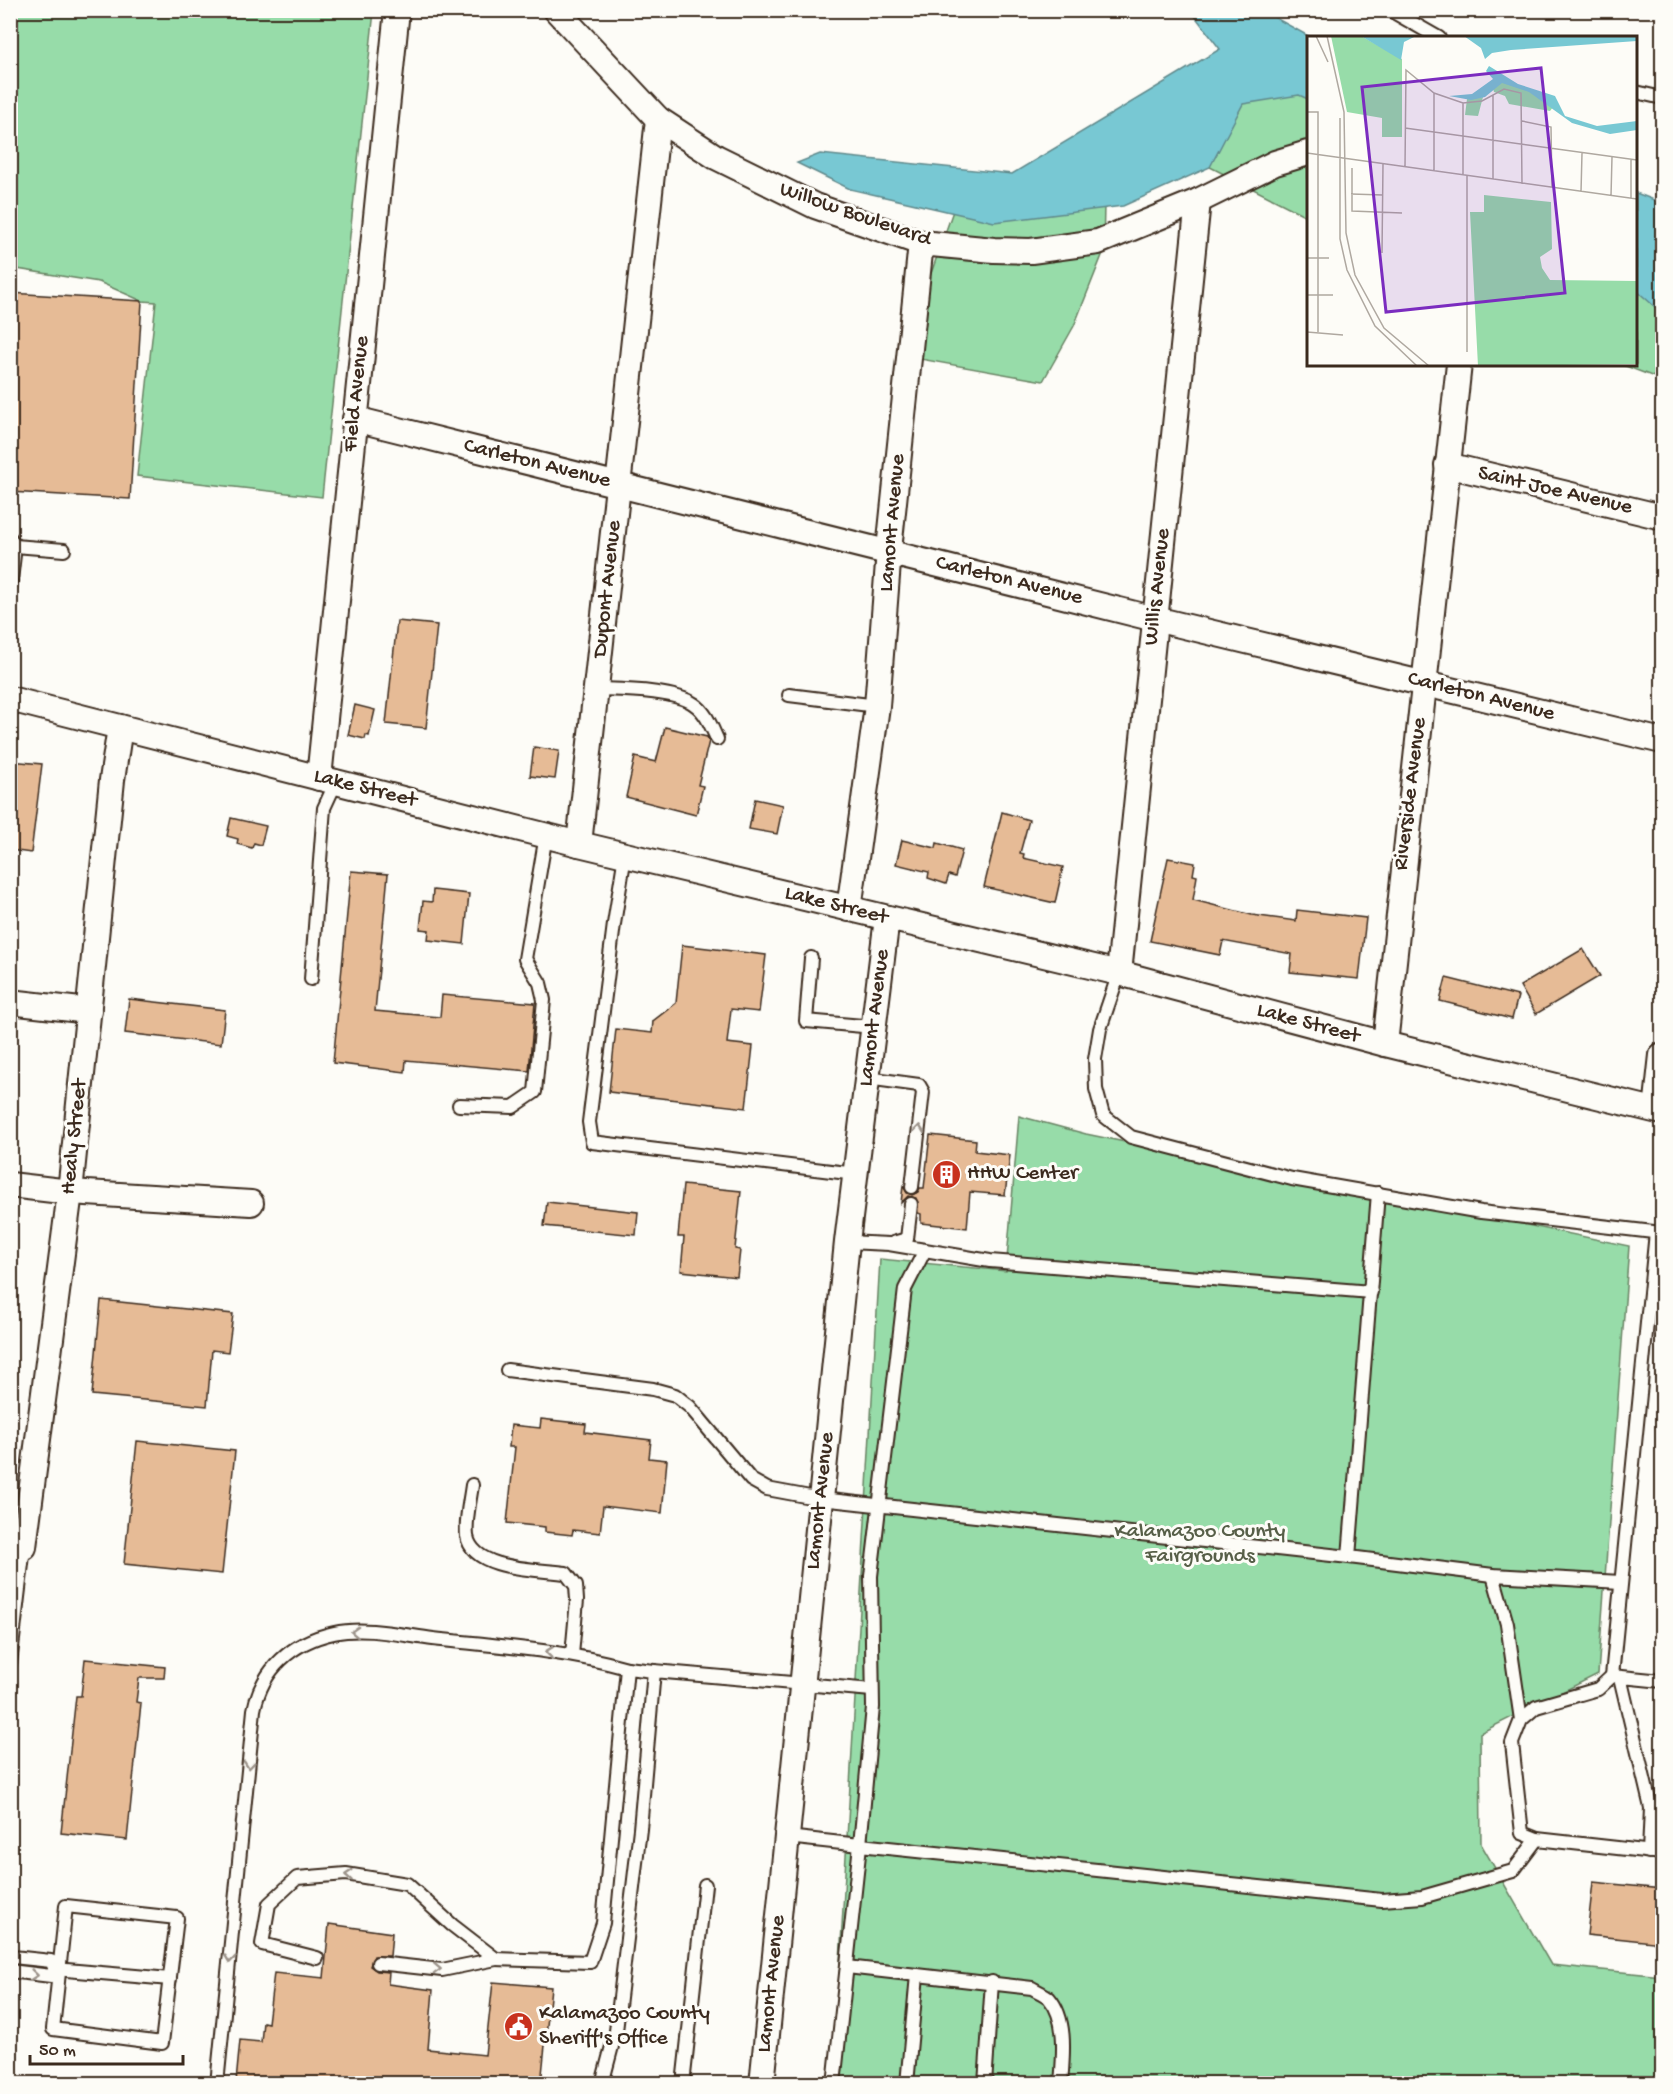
<svg xmlns="http://www.w3.org/2000/svg" width="1673" height="2094" font-family="'Gochi Hand',sans-serif">
  <rect width="100%" height="100%" fill="#fdfcf7"/>
  <filter id="ink" filterUnits="userSpaceOnUse"><feTurbulence type="fractalNoise" baseFrequency=".0167" numOctaves="2"/><feDisplacementMap in="SourceGraphic" scale="12" xChannelSelector="R" yChannelSelector="G"/><feConvolveMatrix kernelMatrix="1 2 1 2 8 2 1 2 1" color-interpolation-filters="sRGB"/></filter>
  <g filter="url(#ink)">
    <g fill="#97dca9" stroke="#698364" stroke-width="1.5">
      <path d="M10,11H374L322,497L137,476L156,302L142,301L99,282L11,268Z"/>
      <path d="M1308,80V217L1210,167L1200,107Z"/>
      <path d="M1104,204L1103,253L1074,326L1043,381L920,359L922,299L954,208Z"/>
      <path d="M1636,247L1662,277V380L1623,365L1636,364Z"/>
      <path d="M1019,1116L1086,1134L1629,1246L1598,1674L1480,1733L1481,1844L1551,1965L1662,1976V2083L833,2084L880,1259L1006,1271Z"/>
    </g>
    <g fill="#78c8d3" stroke="#60898b" stroke-width="1.5">
      <path d="M1191,11H1263L1310,37L1308,99L1299,95L1243,104L1210,167L1123,206L994,222L850,189L797,163L820,154L1012,174L1220,49Z"/>
      <path d="M1636,193L1662,203V313L1636,290Z"/>
    </g>
    <g fill="#e6bb96" stroke="#3b2a1e" stroke-width="1.5">
      <path d="M10,293L142,301L130,499L10,492Z"/>
      <path d="M397,621L437,625L426,728L386,724Z"/>
      <path d="M355,705L375,710L369,736L366,735L365,739L348,735Z"/>
      <path d="M665,727L707,737L709,741L698,785L703,786L696,815L626,797L635,757L656,762Z"/>
      <path d="M534,747L559,751L555,779L530,776Z"/>
      <path d="M10,761L42,764L31,853L10,850Z"/>
      <path d="M755,799L783,805L777,834L749,829Z"/>
      <path d="M1002,812L1029,820L1020,853L1024,854L1023,858L1063,867L1055,903L984,887Z"/>
      <path d="M231,818L266,826L261,845L254,843L252,848L237,844L238,839L227,836Z"/>
      <path d="M902,840L936,848L937,843L962,850L955,877L949,875L946,884L928,878L929,872L896,864Z"/>
      <path d="M1168,858L1195,863L1193,875L1197,876L1193,900L1252,915L1296,921L1297,910L1366,918L1359,979L1290,972L1292,954L1223,941L1220,955L1150,941Z"/>
      <path d="M351,871L388,874L375,1011L440,1017L442,995L535,1003L529,1071L406,1060L405,1072L333,1063Z"/>
      <path d="M433,890L469,894L464,944L428,940L429,930L420,929L423,901L432,902Z"/>
      <path d="M682,945L766,955L759,1012L731,1009L727,1043L753,1046L746,1108L609,1092L616,1029L652,1033L653,1021L676,1003Z"/>
      <path d="M1583,949L1600,976L1536,1014L1520,986Z"/>
      <path d="M1446,978L1518,996L1512,1019L1440,1001Z"/>
      <path d="M129,999L225,1010L221,1044L125,1033Z"/>
      <path d="M930,1135L976,1140L975,1151L1010,1155L1005,1195L970,1192L967,1228L921,1223V1214L918,1213L916,1198L908,1196L901,1203L903,1186L907,1193L912,1195L918,1192L920,1188H924Z"/>
      <path d="M683,1185L741,1191L735,1249L740,1250L737,1277L681,1271L684,1237H678Z"/>
      <path d="M547,1202L638,1212L636,1235L544,1226Z"/>
      <path d="M101,1300L233,1314L228,1352L212,1350L207,1406L92,1395Z"/>
      <path d="M541,1419L586,1424L585,1432L651,1440L649,1458L667,1460L662,1513L603,1506L600,1533L573,1530L572,1535L545,1532V1527L507,1523L515,1447H509L511,1425L540,1428Z"/>
      <path d="M137,1441L235,1451L222,1574L124,1564Z"/>
      <path d="M85,1659L165,1667L164,1678H139L136,1702L141,1703L127,1840L61,1833L76,1696H81Z"/>
      <path d="M1593,1882L1662,1889V1943L1587,1935Z"/>
      <path d="M329,1924L392,1933L390,1956H374L370,1966L377,1971L389,1972L388,1984L433,1990L428,2049L485,2055L493,1982L551,1987L541,2084L236,2082L240,2040L261,2042L263,2022L268,2023L274,1973L324,1978Z"/>
    </g>
    <g fill="none" stroke-linecap="round" stroke-linejoin="round">
      <defs>
        <g id="lane">
          <path d="M1390,10L1439,38"/>
          <path d="M1636,92L1662,98"/>
          <path d="M10,538L15,546L10,589"/>
          <path d="M15,546L64,550"/>
          <path d="M597,689C621,690 675,690 694,704C706,712 711,726 717,739"/>
          <path d="M789,695L877,706"/>
          <path d="M625,855L614,924L589,1122L592,1142L856,1174"/>
          <path d="M811,958L806,1021L874,1027"/>
          <path d="M1119,973L1100,1029L1095,1059L1096,1089L1103,1115L1131,1137L1292,1179L1481,1212L1662,1233"/>
          <path d="M311,979L324,808L336,782"/>
          <path d="M867,1078L919,1085L923,1092L912,1187"/>
          <path d="M459,1105L513,1107L535,1092L544,1000L540,983L525,959L546,835"/>
          <path d="M1378,1193L1349,1557L1493,1575L1621,1582"/>
          <path d="M1656,1232L1612,1676L1662,1681"/>
          <path d="M847,1242L889,1244L990,1261L1371,1292"/>
          <path d="M893,1243L907,1239L911,1204"/>
          <path d="M507,1370L653,1389L675,1395L690,1407L751,1480L767,1489L821,1499L1349,1557"/>
          <path d="M472,1485C470,1501 465,1520 467,1536C473,1571 538,1569 566,1573L576,1586L577,1600L572,1655"/>
          <path d="M1493,1575L1507,1624L1521,1720"/>
          <path d="M10,1664L24,1547"/>
          <path d="M1612,1676L1598,1689L1536,1707L1521,1720L1512,1743L1522,1833L1537,1839L1662,1853"/>
          <path d="M1620,1677L1651,1808L1649,1852"/>
          <path d="M787,1837L860,1845L873,1707L871,1576L905,1289L925,1250"/>
          <path d="M66,1906L177,1918L162,2043L53,2029Z"/>
          <path d="M317,1958L262,1944L269,1904L297,1878L346,1874L407,1884L452,1925L496,1959L442,1970L378,1963"/>
          <path d="M10,1959L13,1957L51,1961L55,1969"/>
          <path d="M496,1959L590,1962L603,1923L627,1668L654,1671"/>
          <path d="M847,1967L1032,1988C1037,1991 1045,1994 1049,1998C1068,2020 1063,2057 1061,2084"/>
          <path d="M55,1969L170,1979"/>
          <path d="M10,1971L51,1976L55,1969"/>
          <path d="M217,2084L254,1710C262,1669 292,1642 334,1633C365,1626 402,1635 433,1639C498,1646 564,1650 627,1668"/>
          <path d="M602,2084L616,2031L640,1829L654,1671L872,1690"/>
          <path d="M683,2084L705,1885"/>
          <path d="M834,2084L860,1845L1382,1900L1422,1897L1513,1871L1537,1839"/>
          <path d="M907,2084L917,1975"/>
          <path d="M985,2084L992,1982"/>
        </g>
        <g id="street">
          <path d="M556,10L658,119L716,157L815,206L921,243L994,250L1031,251L1098,242L1198,201L1275,163L1308,153"/>
          <path d="M355,419L1155,619L1662,741"/>
          <path d="M1447,465L1662,517"/>
          <path d="M10,699L579,844L1119,973L1385,1044L1662,1112"/>
          <path d="M319,778L397,10"/>
          <path d="M579,844L658,119"/>
          <path d="M849,909L877,706L889,550L921,243"/>
          <path d="M1119,973L1198,201"/>
          <path d="M10,1002L89,1011"/>
          <path d="M1385,1044L1459,364"/>
          <path d="M1656,1110L1662,1055"/>
          <path d="M10,1185L70,1192L251,1203"/>
          <path d="M24,1547L70,1192L112,780L120,727"/>
          <path d="M762,2084L847,1242L887,918"/>
        </g>
      </defs>
      <use href="#lane" stroke="#3b2a1e" stroke-width="16"/>
      <use href="#street" stroke="#3b2a1e" stroke-width="28"/>
      <use href="#lane" stroke="#fdfcf7" stroke-width="12"/>
      <use href="#street" stroke="#fdfcf7" stroke-width="24"/>
    </g>
    <defs><path id="oneway-chevron" d="M-2-3.5L2.5 0L-2 3.5" fill="none" stroke-width="1.6" stroke-linecap="round" stroke-linejoin="round" transform="scale(1.5)"/></defs>
    <g stroke="#9c938a">
      <use href="#oneway-chevron" transform="translate(919 1129) rotate(-83)"/>
      <use href="#oneway-chevron" transform="translate(355 1632) rotate(-178)"/>
      <use href="#oneway-chevron" transform="translate(549 1652) rotate(-173)"/>
      <use href="#oneway-chevron" transform="translate(249 1765) rotate(96)"/>
      <use href="#oneway-chevron" transform="translate(349 1875) rotate(-176)"/>
      <use href="#oneway-chevron" transform="translate(230 1959) rotate(96)"/>
      <use href="#oneway-chevron" transform="translate(437 1969) rotate(2)"/>
      <use href="#oneway-chevron" transform="translate(34 1975) rotate(6)"/>
    </g>
  </g>
  <defs>
    <symbol id="building-disc" viewBox="-11 -11 22 22"><circle r="9.5" fill="#c8321e" stroke="#fdfcf7"/><path d="M-4-6H4V6H1V3H-1V6H-4ZM-2.5-4.3h1.7v1.8h-1.7ZM.8-4.3h1.7v1.8H.8ZM-2.5-1h1.7V.8h-1.7ZM.8-1h1.7V.8H.8Z" fill="#fff"/></symbol>
    <symbol id="civic-disc" viewBox="-11 -11 22 22"><circle r="9.5" fill="#c8321e" stroke="#fdfcf7"/><path d="M-.6-6.5H3V-4.5H.6V-3L4-1V1h2V6H-6V1h2V-1L-.6-3ZM-1.2 2.5V6h2.4V2.5Z" fill="#fff"/></symbol>
  </defs>
  <g fill-rule="evenodd">
    <use href="#building-disc" x="930" y="1158" width="33" height="33"/>
    <use href="#civic-disc" x="502" y="2010" width="33" height="33"/>
  </g>
  <g text-anchor="middle" dominant-baseline="central" stroke-width="6" stroke-linejoin="round" paint-order="stroke">
    <g font-size="22" fill="#3b2a1e" stroke="#fdfcf7">
      <text transform="translate(855 215) rotate(19)">Willow Boulevard</text>
      <text transform="translate(357 394) rotate(-84)">Field Avenue</text>
      <text transform="translate(537 464) rotate(14)">Carleton Avenue</text>
      <text transform="translate(1555 491) rotate(13)">Saint Joe Avenue</text>
      <text transform="translate(893 523) rotate(-85)">Lamont Avenue</text>
      <text transform="translate(1009 581) rotate(14)">Carleton Avenue</text>
      <text transform="translate(1158 587) rotate(-84)">Willis Avenue</text>
      <text transform="translate(608 589) rotate(-84)">Dupont Avenue</text>
      <text transform="translate(1481 697) rotate(14)">Carleton Avenue</text>
      <text transform="translate(365 789) rotate(14)">Lake Street</text>
      <text transform="translate(1411 794) rotate(-83)">Riverside Avenue</text>
      <text transform="translate(836 906) rotate(14)">Lake Street</text>
      <text transform="translate(875 1018) rotate(-83)">Lamont Avenue</text>
      <text transform="translate(1308 1024) rotate(15)">Lake Street</text>
      <text transform="translate(75 1137) rotate(-84)">Healy Street</text>
      <text transform="translate(821 1501) rotate(-84)">Lamont Avenue</text>
      <text transform="translate(772 1984) rotate(-84)">Lamont Avenue</text>
    </g>
    <g font-size="22" fill="#3b2a1e" stroke="#fdfcf7" text-anchor="start">
      <text x="967" y="1174">HHW Center</text>
      <text x="539" y="2014">Kalamazoo County<tspan x="539" dy="25">Sheriff's Office</tspan></text>
    </g>
    <g font-size="22" fill="#575f48" stroke="#fdfcf7">
      <text x="1200" y="1532">Kalamazoo County<tspan x="1200" dy="25">Fairgrounds</tspan></text>
    </g>
  </g>
  <g transform="translate(1307 36)">
    <rect width="330" height="330" fill="#fdfcf7"/>
    <path d="M24,0H54L95,23V101H75V82L40,76ZM192,44L229,56L246,71L243,75L202,68L198,60L187,56L185,49ZM176,61L171,80L158,79L160,63ZM177,159L244,166L245,213L233,221L235,232L243,244L330,245V328L171,330L163,176H177Z" fill="#97dca9"/>
    <path d="M54,0H109L97,6L94,24ZM157,0H330V5L204,14L185,17L178,23L174,12ZM182,30L211,48L248,60L258,80L290,90L330,85V94L303,98L265,87L222,56L195,47L178,61L164,64L142,60L165,58L186,43L179,35Z" fill="#78c8d3"/>
    <path fill="none" stroke="#afa8a0" stroke-width="1.5" d="M9,0L21,26M20,0L37,76L39,197L48,239L77,292L122,330M186,59V143M0,76H11V296M33,82V203L40,234L68,290L110,330M215,85L244,91L245,152M98,92L330,124M0,117L330,163M324,124V162M98,131L99,34L127,57L156,67L175,65L197,53L214,57L215,148M45,132V175L95,177M127,135V57M156,139V67M274,156L275,117M44,158L76,159M304,160L305,121M75,217L76,128M0,222H22M0,259H26M0,296L36,299M160,316V140"/>
    <path fill="#7b2cbf" fill-opacity="0.15" stroke="#7b2cbf" stroke-width="3" d="M234,32L258,257L79,276L55,51Z"/>
    <rect width="330" height="330" fill="none" stroke="#3b2a1e" stroke-width="3"/>
  </g>
  <rect width="1673" height="2094" fill="none" stroke="#fdfcf7" stroke-width="36"/>
  <rect x="18" y="18" width="1637" height="2058" fill="none" stroke="#3b2a1e" stroke-width="2" filter="url(#ink)"/>
  <path d="M30 2055v9h153v-9" fill="none" stroke="#3b2a1e" stroke-width="3"/>
  <text x="39" y="2055" font-size="18" fill="#3b2a1e" stroke="#fdfcf7" stroke-width="4.5" paint-order="stroke">50 m</text>
</svg>
